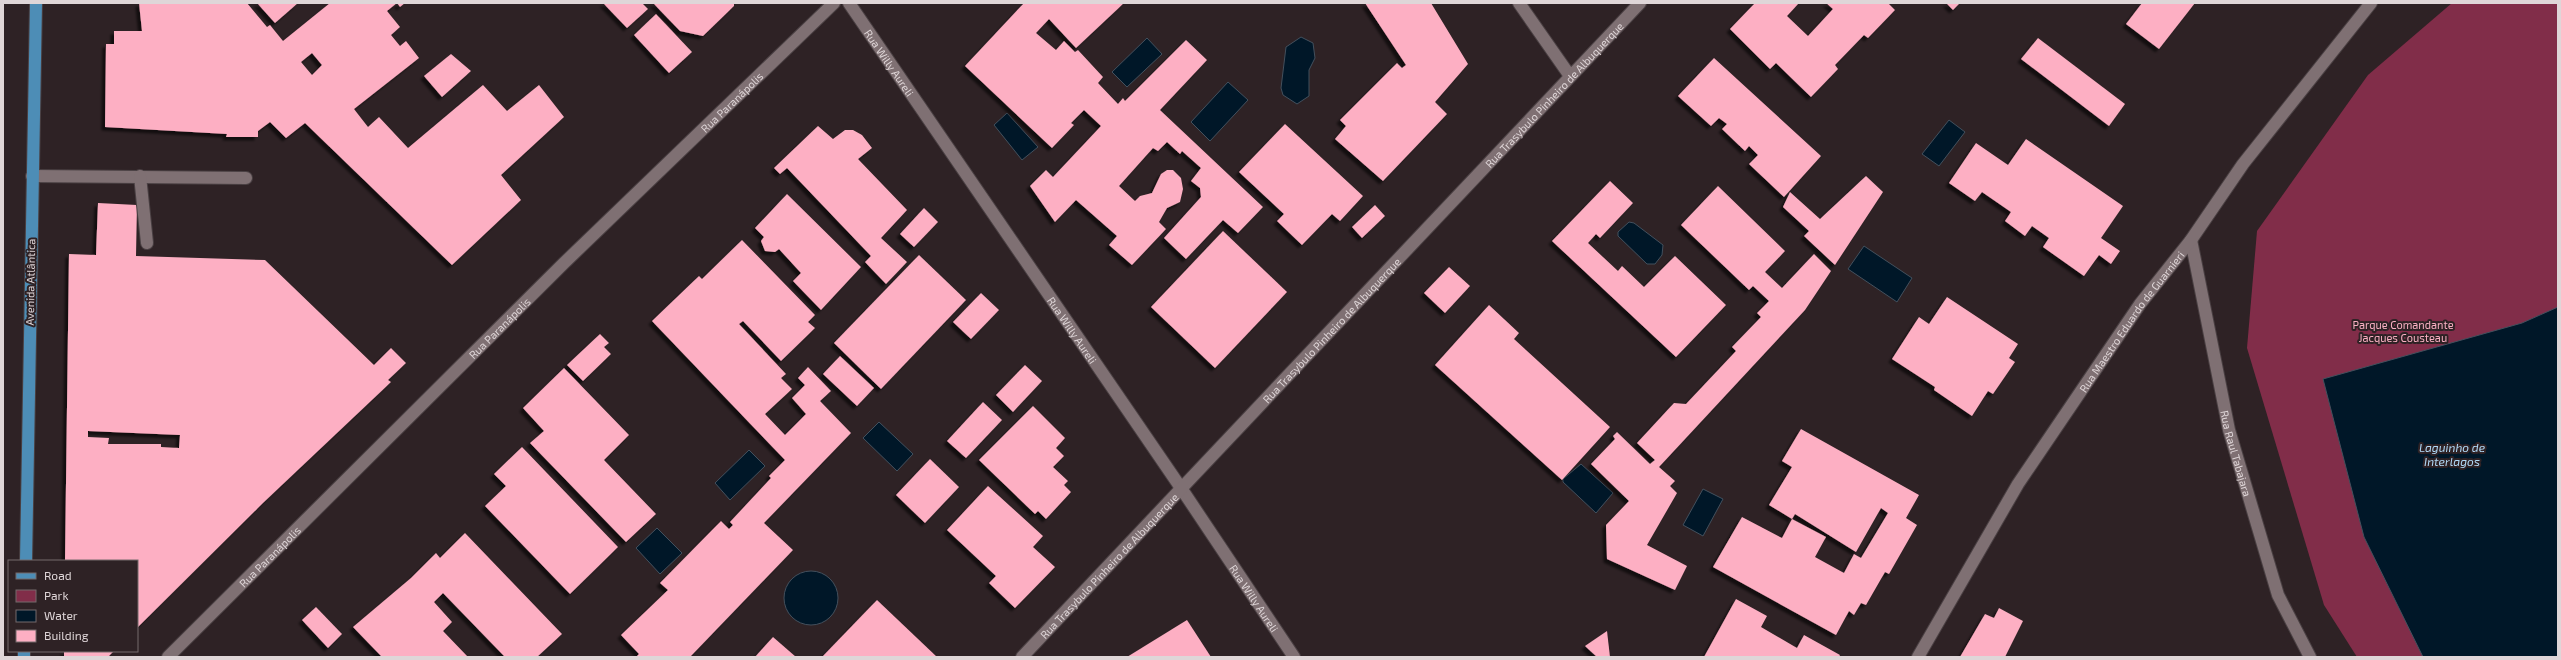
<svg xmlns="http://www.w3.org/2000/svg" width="2561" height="660" font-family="'Exo 2',sans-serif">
  <defs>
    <filter id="shadow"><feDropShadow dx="-3.5" dy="3.5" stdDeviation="1" flood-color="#0009"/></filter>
  </defs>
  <rect width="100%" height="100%" fill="#2e2225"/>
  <path fill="#812d49" d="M2452,3H2558V657H2357L2324,605L2247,348L2257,231L2368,75Z"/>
  <g fill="#001728" stroke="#43505d">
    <path d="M1301,37L1313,43L1315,58L1309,70V96L1297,104L1283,95L1281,88L1286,47Z"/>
    <path d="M1147,38L1162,54L1127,87L1112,72Z"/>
    <path d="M1228,82L1248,100L1210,141L1191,122Z"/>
    <path d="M1007,113L1038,147L1022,160L994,125Z"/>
    <path d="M1949,120L1965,132L1939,166L1922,154Z"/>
    <path d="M1629,222L1634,223L1663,245L1662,255L1655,264H1647L1618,236V232Z"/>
    <path d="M1864,246L1912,278L1897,302L1848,269Z"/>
    <path d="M2558,307V657H2423L2364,537L2323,379L2522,323Z"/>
    <path d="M879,422L913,454L897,471L863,438Z"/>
    <path d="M749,450L765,466L730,500L715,483Z"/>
    <path d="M1581,464L1613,493L1596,513L1563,482V479Z"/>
    <path d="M1703,489L1723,499L1703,536L1683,525Z"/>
    <path d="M657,528L682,553L660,574L636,548Z"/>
    <circle cx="811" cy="598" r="27"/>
  </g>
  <g fill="#fdafc3" fill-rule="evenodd" filter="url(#shadow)">
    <path d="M139,3H247L267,27L270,25L283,41L330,3H405L400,7L397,3L387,11L400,27L391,35L400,46L406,41L419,58L354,109L368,127L379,117L408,148L483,85L507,111L539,85L564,117L501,175L521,200L452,265L305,123L286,138L270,122L258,131V137H226L227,134L105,127L106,44H114V31H142ZM312,53L322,65L312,75L301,62Z"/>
    <path d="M257,3H298L275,23Z"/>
    <path d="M603,3H642L648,9L627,28Z"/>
    <path d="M653,3H734V6L703,36L680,31Z"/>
    <path d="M1024,3H1124L1076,48L1049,19L1036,33L1056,50L1064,41L1075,52L1078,50L1103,77L1098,83L1118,104L1123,98L1125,101L1186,40L1207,60L1160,110L1263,207L1238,233L1223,220L1186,259L1164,238L1201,197L1200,188L1191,181L1201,168L1182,151L1180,154L1167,142L1158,151L1153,148L1119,186L1135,201L1140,196L1152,193L1161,174L1167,170H1173L1181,178L1183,189L1180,202L1167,208L1159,222L1166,229L1132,265L1109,245L1117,236L1076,200L1055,222L1030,186L1046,170L1053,177L1101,126L1084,110L1071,123L1074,125L1052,148L965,66Z"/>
    <path d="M1365,3H1431L1468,64L1435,102L1447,114L1383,181L1335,139L1346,126L1340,120L1397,63L1402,68L1406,65Z"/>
    <path d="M1755,3H1799L1787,16L1808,36L1833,9L1826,3H1888L1895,10L1868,38L1864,35L1835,65L1838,69L1811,97L1776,63L1770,69L1730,29Z"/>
    <path d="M1946,3H1960L1953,10Z"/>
    <path d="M2142,3H2195L2159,49L2126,24Z"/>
    <path d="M656,14L692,52L669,73L634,35Z"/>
    <path d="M2038,38L2125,104L2109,126L2021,59Z"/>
    <path d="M451,54L471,71L442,97L424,76Z"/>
    <path d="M1714,58L1821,156L1784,197L1749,164L1758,155L1749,146L1745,151L1722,129L1727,124L1719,118L1711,126L1678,96Z"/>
    <path d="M1285,124L1363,196L1340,221L1332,214L1302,245L1277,221L1284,214L1239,172Z"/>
    <path d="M818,126L833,139L845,130H853L862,135L872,148L858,159L907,210L881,238L907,262L886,284L865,262L871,256L787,168L780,174L774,168Z"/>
    <path d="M2026,139L2123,206L2101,238L2120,251L2111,264L2099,255L2084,276L2043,247L2049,238L2032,226L2025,236L2005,221L2011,212L1982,192L1975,201L1949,183L1976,143L2008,165Z"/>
    <path d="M1866,176L1883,192L1835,265L1804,236L1809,231L1783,207L1790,192L1820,219Z"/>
    <path d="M1610,181L1633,203L1600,238L1596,234L1588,243L1618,271L1622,266L1644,287L1675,256L1726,305L1676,357L1552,241Z"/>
    <path d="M1718,186L1785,251L1765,272L1782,288L1814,254L1831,271L1805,310L1659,467L1675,481L1670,486L1677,493L1647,545L1687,566L1675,590L1607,559L1606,525L1629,501L1591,464L1615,439L1613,436L1617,432L1650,464L1655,460L1637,443L1674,403L1686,404L1736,351L1732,347L1761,317L1757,313L1769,301L1753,286L1749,290L1681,225Z"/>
    <path d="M787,194L861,267L821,310L793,281L801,273L779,249L775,252L765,251L761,241L764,237L755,228Z"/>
    <path d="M98,203L137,205L136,256L265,260L374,365L391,348L406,363L388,380L391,382L264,502L137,628V561H65L69,254L96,255ZM88,431L180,435L179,448L161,447V444H108L109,438L88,437Z"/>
    <path d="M1375,205L1385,216L1362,238L1352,227Z"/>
    <path d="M924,208L938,222L914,247L900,234Z"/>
    <path d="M1223,231L1287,292L1215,368L1151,307Z"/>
    <path d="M742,240L815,315L808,322L815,328L781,361L743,321L739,324L786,374L781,378L792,389L765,414L785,435L806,414L792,398L805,385L798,378L808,367L831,391L820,401L851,433L764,523L793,550L690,657H636L639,654L621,635L668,590L660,583L721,521L729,529L733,525L730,522L771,478L769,476L785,460L652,321L699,276L702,279Z"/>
    <path d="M919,255L966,300L881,389L834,343Z"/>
    <path d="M1449,267L1470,286L1445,313L1424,293Z"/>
    <path d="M981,293L999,310L971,339L953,322Z"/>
    <path d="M1947,297L2018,344L2009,358L2015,362L1993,394L1988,391L1972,416L1934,390L1935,387L1892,359L1919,317L1929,324Z"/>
    <path d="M1489,305L1519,333L1514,339L1610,427L1562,480L1435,365Z"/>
    <path d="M600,334L609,343L604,347L611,354L583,381L567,365Z"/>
    <path d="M840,356L874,388L857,406L823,374Z"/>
    <path d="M1025,365L1042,381L1013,412L996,395Z"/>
    <path d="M564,368L629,435L604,460L656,514L626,542L530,443L544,431L523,408Z"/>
    <path d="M983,402L1002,420L966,458L947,441Z"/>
    <path d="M1033,406L1065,438L1056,448L1064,456L1053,467L1068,481L1064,485L1071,492L1046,519L1038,511L1035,514L979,460Z"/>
    <path d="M1801,429L1919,495L1906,518L1917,525L1889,574L1885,572L1866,605L1861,603L1854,615L1849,611L1836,635L1713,567L1742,517L1782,538L1792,519L1826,537L1815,557L1844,573L1854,554L1861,558L1888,513L1881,508L1856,552L1795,514L1792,519L1769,505L1792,467L1782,461Z"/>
    <path d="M522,447L618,547L570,594L485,506L506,486L494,474Z"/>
    <path d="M930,459L959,487L925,523L896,495Z"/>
    <path d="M988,486L1043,536L1033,547L1055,567L1015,608L989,583L996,576L947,530Z"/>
    <path d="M465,533L562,634L537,657H505L443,593L434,602L452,622L443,631L468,657H382L353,627L411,578L436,553L440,558Z"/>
    <path d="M1736,599L1767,616L1761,627L1797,648L1804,635L1840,655L1839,657H1704Z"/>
    <path d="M877,600L937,657H822Z"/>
    <path d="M316,607L342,634L328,648L302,620Z"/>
    <path d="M1999,608L2023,621L2005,657H1960L1985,614L1994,618Z"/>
    <path d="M1187,620L1211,657H1127Z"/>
    <path d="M1607,631L1610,657H1597L1585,646Z"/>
    <path d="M773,637L796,657H755Z"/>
    <path d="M64,651H114L108,657H64Z"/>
  </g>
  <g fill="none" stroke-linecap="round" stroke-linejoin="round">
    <defs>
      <g id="minor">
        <path id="s1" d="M849,3L1181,488L1294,657"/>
        <path d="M1519,3L1570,76"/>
        <path d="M32,176L246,178"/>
        <path d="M140,176L147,243"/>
        <path id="s2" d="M2191,240L2229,430L2278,595L2310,657"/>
        <path id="s3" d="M168,657L564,263L834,3"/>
        <path id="s4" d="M1022,657L1640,3"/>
        <path id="s5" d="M1918,657L2018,484L2140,304L2191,240L2243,164L2371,3"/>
      </g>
      <g id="major">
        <path d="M26,561L36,3"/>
        <path d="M24,657V651"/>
      </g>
    </defs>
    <use href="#minor" stroke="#4a4043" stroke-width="14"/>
    <use href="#major" stroke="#4a4043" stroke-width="14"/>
    <use href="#minor" stroke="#7f7073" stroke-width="12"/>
    <use href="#major" stroke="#4d8db6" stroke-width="12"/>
  </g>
  <g text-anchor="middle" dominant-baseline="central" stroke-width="4" stroke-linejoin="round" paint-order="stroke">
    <g font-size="11" fill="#dfd6d8" stroke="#2e2225">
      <text stroke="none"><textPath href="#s1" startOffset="72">Rua Willy Aureli</textPath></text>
      <text stroke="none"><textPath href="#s4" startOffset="774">Rua Trasybulo Pinheiro de Albuquerque</textPath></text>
      <text stroke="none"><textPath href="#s3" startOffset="791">Rua Paranápolis</textPath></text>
      <text transform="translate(30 282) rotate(-89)">Avenida Atlântica</text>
      <text stroke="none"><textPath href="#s5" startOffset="398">Rua Maestro Eduardo de Guarnieri</textPath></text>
      <text stroke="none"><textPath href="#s3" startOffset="467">Rua Paranápolis</textPath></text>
      <text stroke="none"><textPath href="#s1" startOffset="396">Rua Willy Aureli</textPath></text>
      <text stroke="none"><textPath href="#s4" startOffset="450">Rua Trasybulo Pinheiro de Albuquerque</textPath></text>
      <text stroke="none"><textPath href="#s2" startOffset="218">Rua Raul Tabajara</textPath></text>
      <text stroke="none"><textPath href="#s3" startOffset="143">Rua Paranápolis</textPath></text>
      <text stroke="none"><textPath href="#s4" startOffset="126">Rua Trasybulo Pinheiro de Albuquerque</textPath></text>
      <text stroke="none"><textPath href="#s1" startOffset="720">Rua Willy Aureli</textPath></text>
    </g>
    <g font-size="11" fill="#fab0c3" stroke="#2e2225">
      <text x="2403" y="324">Parque Comandante<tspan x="2403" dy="13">Jacques Cousteau</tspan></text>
    </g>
    <g font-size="12" font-style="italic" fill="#b0d8f6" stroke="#2e2225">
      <text x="2452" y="447">Laguinho de<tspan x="2452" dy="14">Interlagos</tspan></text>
    </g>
  </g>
  <rect width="2561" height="660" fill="none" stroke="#dfd6d8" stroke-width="8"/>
  <rect x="8" y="560" width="130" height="92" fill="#2e2225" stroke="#756a6d"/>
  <rect x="16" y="573" width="20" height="6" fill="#4d8db6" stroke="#756a6d"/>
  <text x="44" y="580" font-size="12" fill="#dfd6d8">Road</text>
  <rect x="16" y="590" width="20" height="12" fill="#812d49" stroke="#756a6d"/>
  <text x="44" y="600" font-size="12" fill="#dfd6d8">Park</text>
  <rect x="16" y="610" width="20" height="12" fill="#001728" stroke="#756a6d"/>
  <text x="44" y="620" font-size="12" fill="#dfd6d8">Water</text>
  <rect x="16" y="630" width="20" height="12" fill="#fdafc3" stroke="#756a6d"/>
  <text x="44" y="640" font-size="12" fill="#dfd6d8">Building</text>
</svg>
